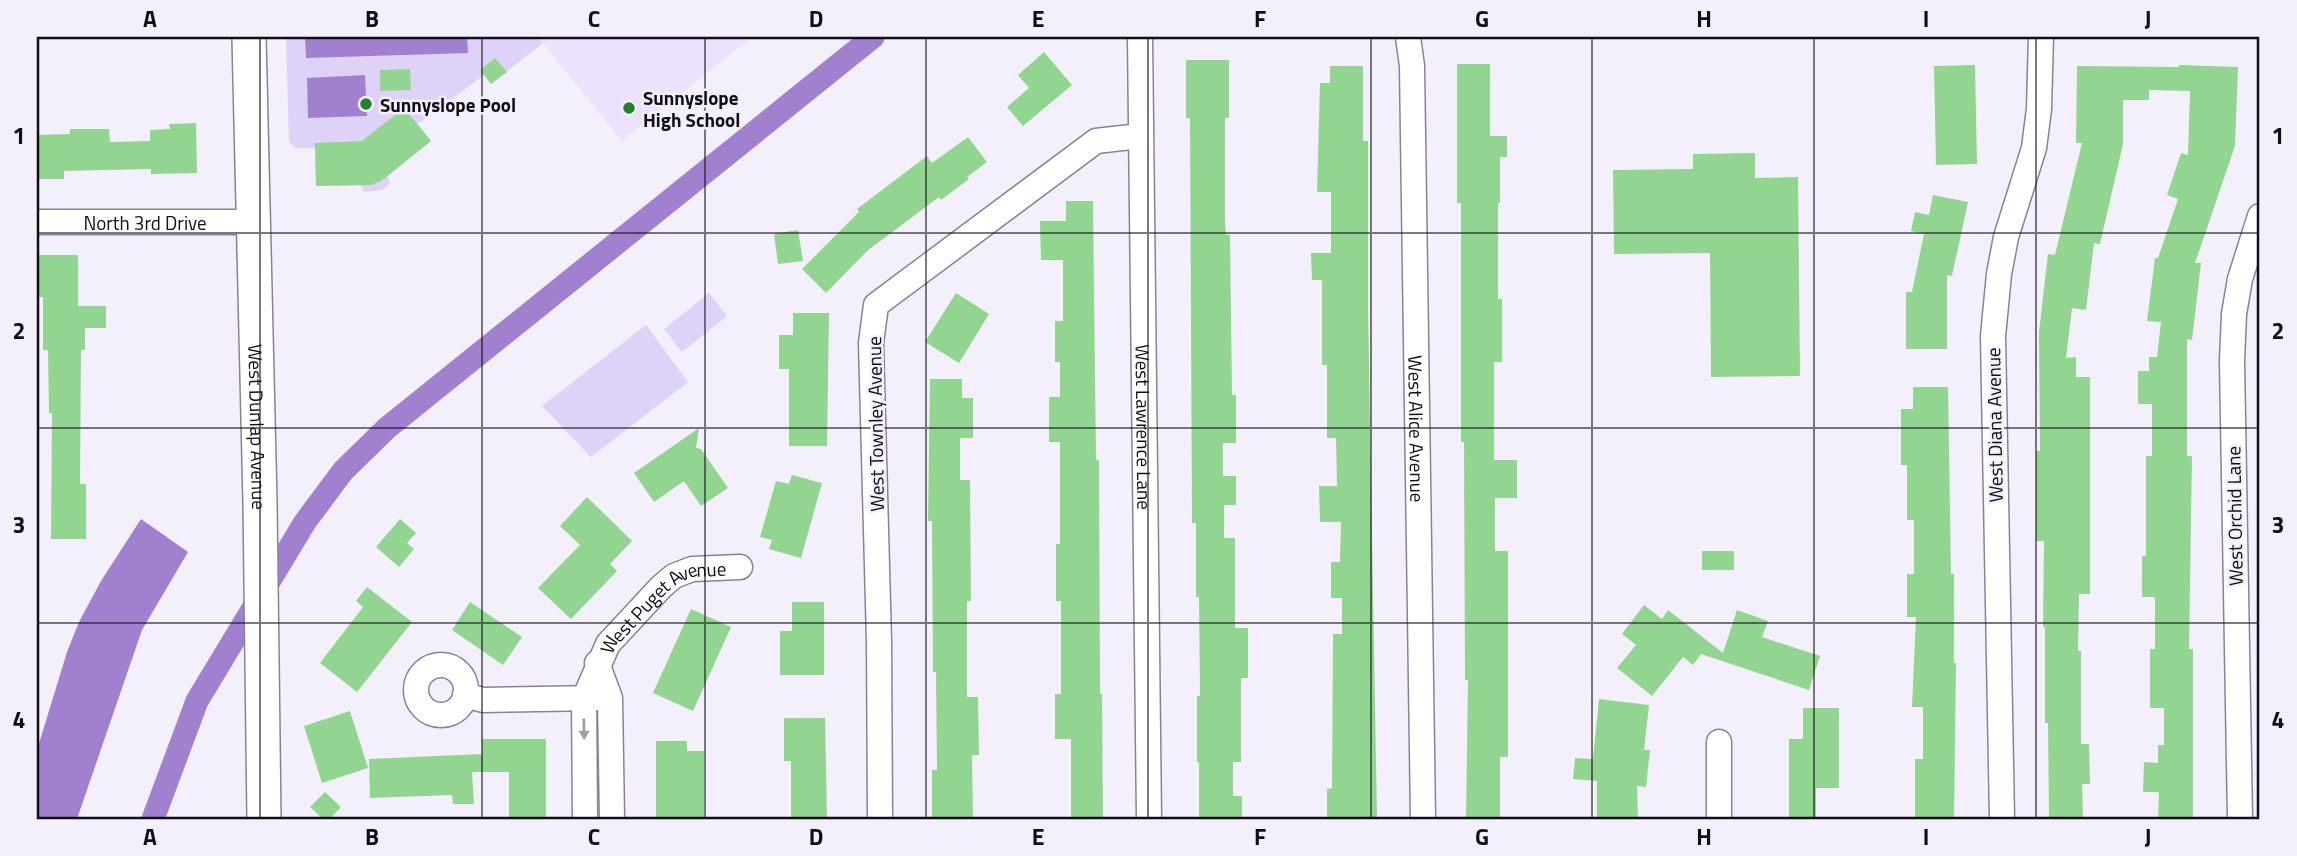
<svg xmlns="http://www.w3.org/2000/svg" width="2297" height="856" font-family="'Titillium Web',sans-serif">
  <rect width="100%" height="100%" fill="#f4f0fb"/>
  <path fill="#ece2fe" d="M538,37H752L622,141Z"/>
  <g fill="#dfd2f8">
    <path d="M286,37H538L543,43L491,84L484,75L418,124L431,141L388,176L390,183L382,190L364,192L361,185L316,186L315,148H296L289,142Z"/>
    <path d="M709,293L727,316L682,352L664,329Z"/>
    <path d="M646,325L688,382L591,457L542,406Z"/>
  </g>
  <g fill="#a181cf">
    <path d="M305,37H467L468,53L306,58Z"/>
    <path d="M365,75L367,116L308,118L307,78Z"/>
    <path d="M141,519L188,552L142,630L77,819H37V750L67,652L79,622L101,581Z"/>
  </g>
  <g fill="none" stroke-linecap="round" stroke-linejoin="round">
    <path stroke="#a181cf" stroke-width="23" d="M153,819L197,701L305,522L343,471L387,428L873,37"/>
  </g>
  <g fill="#91d590">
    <path d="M1044,52L1072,85L1023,126L1007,107L1029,88L1018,75Z"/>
    <path d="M495,58L507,72L491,84L480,70Z"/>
    <path d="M1186,60H1229V118H1225V222L1226,235H1230L1232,395H1236V443H1223V476H1236V505H1224V538H1235V628H1248V678H1241V762H1233V796H1242V819H1199V762H1197V696H1200L1199,597H1196V523H1192L1190,118H1186Z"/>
    <path d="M1457,64H1490V136H1507V157H1500V203H1498V299H1502V362H1494V460H1517V498H1495V551H1508V757H1500V819H1466L1468,680H1465L1464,442H1461V203H1457Z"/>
    <path d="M1975,65L1977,164L1936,165L1934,66Z"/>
    <path d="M2179,65L2238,67L2235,146L2195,263H2201L2192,340L2187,339V456H2192L2189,649H2193V819H2158L2159,792H2143L2144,762L2158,763V745H2164V708H2150V649H2155V597H2142V556H2146V456H2152V404H2138V371H2149V357H2157L2161,322L2147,321L2155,258H2158L2178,199L2167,195L2181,153L2188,155L2190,91L2149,90V100H2123V144L2100,244L2094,243L2086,310L2072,308L2066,358L2076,357V377H2090V594H2079L2078,651H2081V744H2089L2090,784H2082L2083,819H2049L2048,723H2045V627H2043L2044,541H2036V451H2040L2039,332L2048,254L2055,255L2082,143H2076L2077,66L2179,67Z"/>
    <path d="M1330,66H1363V141H1368V306L1377,819H1327V789L1332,788L1333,634H1342V598H1331V562H1340L1341,522H1320L1319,486H1337L1336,438H1327V365H1322V280H1312L1311,253H1331V192H1317L1320,83H1330Z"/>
    <path d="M410,69L411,90L380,91V70Z"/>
    <path d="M404,108L431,141L381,181L371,185L316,186L315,143L362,141Z"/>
    <path d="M196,123L197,173L151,174V169L64,171V179H37V135L70,134V129H109L110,142L150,141V130L170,129L169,124Z"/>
    <path d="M968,137L987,162L967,177L969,179L941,200L939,197L867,251L826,293L802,269L859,212L857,209L927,156L932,163Z"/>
    <path d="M1755,153V178L1798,177L1800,376L1711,377L1710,253L1614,254L1613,170L1693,169V154Z"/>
    <path d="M1933,195L1968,202L1952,276L1947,275V349H1906V292H1912L1924,234L1911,231L1915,212L1929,215Z"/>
    <path d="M1066,201H1093L1096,460H1099L1100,694H1102L1103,819H1071V739H1055V694H1061V601H1056V544H1060V442H1049V397H1060V362H1055V321H1063V260H1041L1040,221H1066Z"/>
    <path d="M798,230L803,261L778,264L774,234Z"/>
    <path d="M38,255H78V306H106V328H85V350H81L80,484H86V539H51L52,413H49L48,350H43V297H38Z"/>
    <path d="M956,293L989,314L959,363L925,342Z"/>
    <path d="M793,313H829L827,446H789V369H779V335H793Z"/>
    <path d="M930,379H962V398H973V438H960V480H970L971,601H967V697H978L979,755H972L973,819H932V770H937L936,672H933L932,521H928Z"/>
    <path d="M1913,387H1948L1951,574H1954V663H1956L1954,819H1915V759H1923V707H1912L1916,617H1907V574H1914V520H1907V465H1901V409H1913Z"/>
    <path d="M699,428L696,448L701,449L728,488L701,506L684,481L654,502L634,473Z"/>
    <path d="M792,475L822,483L801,558L769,549L772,540L760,537L776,481L789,484Z"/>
    <path d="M587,497L632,541L610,564L617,571L571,619L538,588L580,545L560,526Z"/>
    <path d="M400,519L416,533L407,543L414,549L399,567L376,547Z"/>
    <rect x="1702" y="551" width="32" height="19"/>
    <path d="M367,587L412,622L357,692L320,663L363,607L356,601Z"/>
    <path d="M470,602L522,637L503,665L452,630Z"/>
    <path d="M792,602H824V675H780V631H792Z"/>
    <path d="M1644,605L1662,619L1668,610L1723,653L1737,610L1768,621L1762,637L1820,656L1809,690L1701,654L1693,665L1683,657L1652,696L1617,668L1636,645L1622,634Z"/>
    <path d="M691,609L731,627L693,711L653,693Z"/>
    <path d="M1599,699L1649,705L1644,750H1650L1646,787L1637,786L1638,819H1597V781L1573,779L1575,758L1593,759Z"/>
    <path d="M1803,708H1839V788H1816V819H1789V739H1803Z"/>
    <path d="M350,711L368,768L322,783L304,726Z"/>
    <path d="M784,718H825L827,819H791V761H784Z"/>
    <path d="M482,739H546V819H509V772H472L474,804H453L452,795L370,798L369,759L482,754Z"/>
    <path d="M656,741H687V751H704V819H656Z"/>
    <path d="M325,792L341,807L330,819H323L310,807Z"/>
  </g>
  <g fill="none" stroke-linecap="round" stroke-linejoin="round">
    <defs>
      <g id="minor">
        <path id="s1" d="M1140,37L1149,819"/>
        <path id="s2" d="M1408,37L1412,66L1423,819"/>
        <path id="s3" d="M37,222H253"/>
        <path d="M597,663L610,698L612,819"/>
        <circle cx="441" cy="690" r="25"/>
        <path d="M465,695L483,700L599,698"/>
        <path id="s4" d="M585,819L584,699L608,644L661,587L674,576L692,569L740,567"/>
        <path d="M880,819L879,641L871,343L876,305L1096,141L1140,136"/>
        <path d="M1719,819V742"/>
        <path d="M2002,819L1993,336L1999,274L2006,237L2034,148L2039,109L2041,37"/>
        <path d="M2240,819L2232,361L2234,314L2240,279L2260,216"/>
      </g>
      <g id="secondary">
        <path id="s5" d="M249,37L260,502L264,819"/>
      </g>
    </defs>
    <use href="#minor" stroke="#8a8199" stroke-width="27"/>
    <use href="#secondary" stroke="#8a8199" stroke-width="36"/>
    <use href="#minor" stroke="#fff" stroke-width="24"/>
    <use href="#secondary" stroke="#fff" stroke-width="33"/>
  </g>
  <defs><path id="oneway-solid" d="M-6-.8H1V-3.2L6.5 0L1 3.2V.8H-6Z" transform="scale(1.75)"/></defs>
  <use fill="#a09ea2" href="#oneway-solid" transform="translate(584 729) rotate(89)"/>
  <path fill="none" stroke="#110d16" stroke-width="2" stroke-opacity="0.55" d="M260,37V819M482,37V819M705,37V819M926,37V819M1148,37V819M1371,37V819M1592,37V819M1814,37V819M2036,37V819M37,233H2260M37,428H2260M37,623H2260"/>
  <g fill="#277f2e" stroke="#f4f0fb" stroke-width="2.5">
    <circle cx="366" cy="104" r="7"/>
    <circle cx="629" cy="108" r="7"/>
  </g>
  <g text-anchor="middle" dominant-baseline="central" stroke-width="5" stroke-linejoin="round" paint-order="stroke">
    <g font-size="19" font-weight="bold" fill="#110d16" stroke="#f4f0fb" text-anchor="start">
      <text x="643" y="97">Sunnyslope<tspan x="643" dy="22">High School</tspan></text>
      <text x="380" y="104">Sunnyslope Pool</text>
    </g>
    <g font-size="19" fill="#110d16" stroke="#f4f0fb">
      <text stroke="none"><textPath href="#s3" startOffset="108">North 3rd Drive</textPath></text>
      <text transform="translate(875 424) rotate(-91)">West Townley Avenue</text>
      <text transform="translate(1994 425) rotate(-91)">West Diana Avenue</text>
      <text stroke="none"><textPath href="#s5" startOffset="390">West Dunlap Avenue</textPath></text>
      <text stroke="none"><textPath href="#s1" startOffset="390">West Lawrence Lane</textPath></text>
      <text stroke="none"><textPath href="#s2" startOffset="392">West Alice Avenue</textPath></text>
      <text transform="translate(2234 516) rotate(-91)">West Orchid Lane</text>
      <text stroke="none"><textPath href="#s4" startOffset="250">West Puget Avenue</textPath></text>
    </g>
  </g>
  <rect width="2297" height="856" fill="none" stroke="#f4f0fb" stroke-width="77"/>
  <rect x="38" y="38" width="2220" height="780" fill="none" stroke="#110d16" stroke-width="2.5"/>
  <g font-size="23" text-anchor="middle" font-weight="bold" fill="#110d16">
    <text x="150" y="27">A</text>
    <text x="372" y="27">B</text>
    <text x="594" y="27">C</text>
    <text x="816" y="27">D</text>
    <text x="1038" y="27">E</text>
    <text x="1260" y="27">F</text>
    <text x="1482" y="27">G</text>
    <text x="1704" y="27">H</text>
    <text x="1926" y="27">I</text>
    <text x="2148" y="27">J</text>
    <text x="19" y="144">1</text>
    <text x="2278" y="144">1</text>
    <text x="19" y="339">2</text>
    <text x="2278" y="339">2</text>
    <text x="19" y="533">3</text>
    <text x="2278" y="533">3</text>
    <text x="19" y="728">4</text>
    <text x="2278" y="728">4</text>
    <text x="150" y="845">A</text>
    <text x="372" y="845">B</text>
    <text x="594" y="845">C</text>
    <text x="816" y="845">D</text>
    <text x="1038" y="845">E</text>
    <text x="1260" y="845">F</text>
    <text x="1482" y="845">G</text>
    <text x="1704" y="845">H</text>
    <text x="1926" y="845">I</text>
    <text x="2148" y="845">J</text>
  </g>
</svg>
